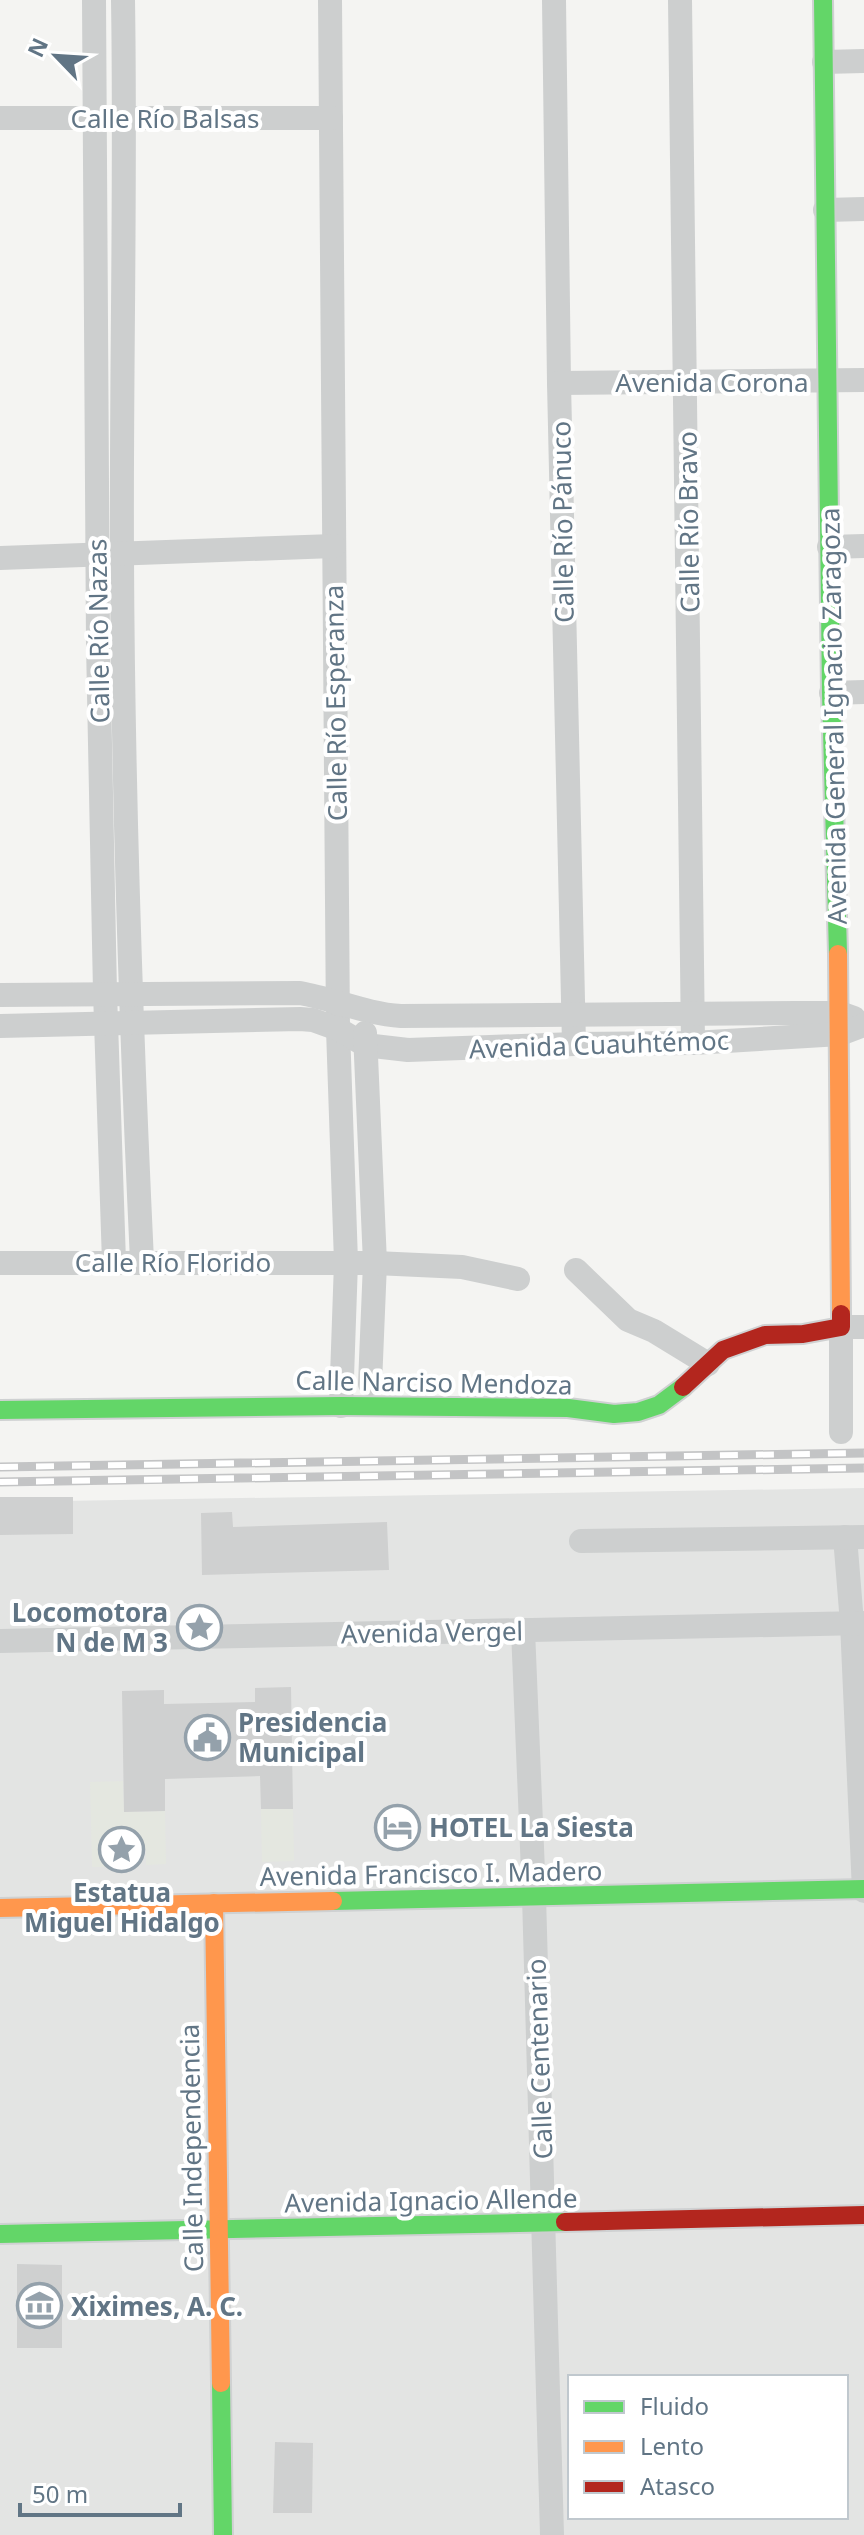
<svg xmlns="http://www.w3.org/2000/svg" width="864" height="2535" font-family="'Noto Sans',sans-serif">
  <rect width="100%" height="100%" fill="#f4f4f2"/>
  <path fill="#e3e4e3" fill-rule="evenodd" d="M864,1488V2535H0V1502ZM570,2377H846V2517H570Z"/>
  <g fill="#e4e7e0">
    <path d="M123,1781L124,1812L165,1811L166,1864L146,1865V1849H120V1867H92L90,1782Z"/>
    <path d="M261,1809H293L294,1861L262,1862Z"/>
  </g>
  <g fill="#cfd0d0">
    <path d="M0,1497H73V1534L0,1535Z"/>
    <path d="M232,1512L233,1527L387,1522L389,1570L202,1575L201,1513Z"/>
    <path d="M291,1687L293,1809H261L260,1776L165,1779V1811L124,1812L122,1691L164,1690V1704L255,1702V1688Z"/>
    <path d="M17,2264L62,2265V2348H17Z"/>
    <path d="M275,2442L313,2443L312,2513H273Z"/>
  </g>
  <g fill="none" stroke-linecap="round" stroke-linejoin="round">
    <defs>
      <g id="fast">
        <path d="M823,0L831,693L838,954"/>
        <path d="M0,1410L341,1406L568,1408L614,1414L638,1412L659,1405L683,1387"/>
        <path d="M333,1901L864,1889"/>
        <path d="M0,2234L565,2222"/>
        <path d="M221,2383L223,2535"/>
      </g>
      <g id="slow">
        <path d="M838,954L841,1314"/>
        <path d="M214,1903L221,2383"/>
        <path d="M0,1908L333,1901"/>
      </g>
      <g id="jam">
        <path d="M683,1387L723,1350L765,1335L803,1334L841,1327V1314"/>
        <path d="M565,2222L864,2215"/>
      </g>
    </defs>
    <use href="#fast" stroke="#cfd1d2" stroke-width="22"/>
    <use href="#slow" stroke="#cfd1d2" stroke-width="22"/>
    <use href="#jam" stroke="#cfd1d2" stroke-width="22"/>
    <g stroke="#cdcfcf" stroke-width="24">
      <path d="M94,0L98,644L105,992L114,1262"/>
      <path d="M123,0C126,186 121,372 122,558C123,792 131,1027 142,1261"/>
      <path d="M330,0L338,1029L346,1262L341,1406"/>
      <path d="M554,0L559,383L574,1044"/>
      <path d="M680,0L693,1043"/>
      <path d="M824,62L864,61"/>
      <path d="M0,118H331"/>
      <path d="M825,210L864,209"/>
      <path d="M559,383L864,380"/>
      <path d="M829,547L864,546"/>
      <path d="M0,558L334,546"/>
      <path d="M831,693L864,692"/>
      <path d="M0,995L300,993C334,999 366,1014 401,1016L796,1013H840L854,1018"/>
      <path d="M0,1026L300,1019L313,1020L338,1029L365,1045L408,1050L574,1044L693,1043L840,1034L864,1025"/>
      <path d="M365,1033L375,1263L370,1384"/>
      <path d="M0,1263H375L462,1267L518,1279"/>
      <path d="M576,1270L628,1320L654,1331L708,1364"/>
      <path d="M841,1432V1327H864"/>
      <path d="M845,1537L852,1623L864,1891"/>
      <path d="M581,1541L864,1537"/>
      <path d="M523,1630L534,1896L552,2535"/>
      <path d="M0,1641L864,1623"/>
    </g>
    <use href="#fast" stroke="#63d668" stroke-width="18"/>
    <use href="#slow" stroke="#ff974d" stroke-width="18"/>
    <use href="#jam" stroke="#b3261e" stroke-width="18"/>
    <defs>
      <g id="rail">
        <path d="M0,1467L864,1453"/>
        <path d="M0,1482L864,1468"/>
      </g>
    </defs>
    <use href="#rail" stroke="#c3c4c5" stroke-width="9"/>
    <use href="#rail" stroke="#fff" stroke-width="6" stroke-dasharray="18" stroke-linecap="butt"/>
  </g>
  <defs>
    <symbol id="sight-ring" viewBox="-11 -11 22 22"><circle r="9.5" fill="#fff" stroke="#94a1ab" stroke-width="1.5"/><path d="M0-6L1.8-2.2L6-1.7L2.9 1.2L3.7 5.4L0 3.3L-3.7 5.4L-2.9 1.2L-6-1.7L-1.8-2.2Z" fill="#94a1ab"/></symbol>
    <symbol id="civic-ring" viewBox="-11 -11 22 22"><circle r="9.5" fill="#fff" stroke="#94a1ab" stroke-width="1.5"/><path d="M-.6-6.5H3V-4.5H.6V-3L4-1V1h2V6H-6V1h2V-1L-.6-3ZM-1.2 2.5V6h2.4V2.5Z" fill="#94a1ab"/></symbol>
    <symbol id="hotel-ring" viewBox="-11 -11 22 22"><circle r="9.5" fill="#fff" stroke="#94a1ab" stroke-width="1.5"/><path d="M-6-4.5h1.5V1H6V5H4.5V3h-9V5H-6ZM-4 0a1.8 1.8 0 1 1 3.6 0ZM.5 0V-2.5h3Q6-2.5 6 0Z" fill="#94a1ab"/></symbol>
    <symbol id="museum-ring" viewBox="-11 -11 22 22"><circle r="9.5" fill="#fff" stroke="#94a1ab" stroke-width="1.5"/><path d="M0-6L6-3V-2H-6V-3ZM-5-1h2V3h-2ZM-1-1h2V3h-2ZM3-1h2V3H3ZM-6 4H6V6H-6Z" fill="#94a1ab"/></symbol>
  </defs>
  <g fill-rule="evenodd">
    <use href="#sight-ring" x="174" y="1602" width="51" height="51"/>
    <use href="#civic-ring" x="182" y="1712" width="51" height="51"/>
    <use href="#hotel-ring" x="372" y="1802" width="51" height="51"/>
    <use href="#sight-ring" x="96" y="1824" width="51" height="51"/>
    <use href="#museum-ring" x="14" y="2280" width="51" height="51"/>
  </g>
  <g text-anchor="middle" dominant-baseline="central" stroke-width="8" stroke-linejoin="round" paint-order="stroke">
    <g font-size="26" fill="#617585" stroke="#fff">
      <text x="165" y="118">Calle Río Balsas</text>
      <text x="712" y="382">Avenida Corona</text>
      <text transform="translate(562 522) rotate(-91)">Calle Río Pánuco</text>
      <text transform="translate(688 522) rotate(-91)">Calle Río Bravo</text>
      <text transform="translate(98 631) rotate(-91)">Calle Río Nazas</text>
      <text transform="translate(335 703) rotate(-91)">Calle Río Esperanza</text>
      <text transform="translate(833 716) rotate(-91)">Avenida General Ignacio Zaragoza</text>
      <text transform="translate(599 1044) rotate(-2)">Avenida Cuauhtémoc</text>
      <text x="173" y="1262">Calle Río Florido</text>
      <text transform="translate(434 1382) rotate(1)">Calle Narciso Mendoza</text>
      <text transform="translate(432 1632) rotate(-1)">Avenida Vergel</text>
      <text transform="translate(431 1873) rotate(-1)">Avenida Francisco I. Madero</text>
      <text transform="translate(539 2059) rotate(-92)">Calle Centenario</text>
      <text transform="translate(191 2148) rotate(-91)">Calle Independencia</text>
      <text transform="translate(431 2200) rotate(-1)">Avenida Ignacio Allende</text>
    </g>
    <g font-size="26" font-weight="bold" fill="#617585" stroke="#fff" text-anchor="start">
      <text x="168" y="1612" text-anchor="end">Locomotora<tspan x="168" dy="30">N de M 3</tspan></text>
      <text x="238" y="1722">Presidencia<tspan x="238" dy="30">Municipal</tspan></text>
      <text x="429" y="1827">HOTEL La Siesta</text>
      <text x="122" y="1892" text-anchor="middle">Estatua<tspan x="122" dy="30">Miguel Hidalgo</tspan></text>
      <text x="71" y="2306">Xiximes, A. C.</text>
    </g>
  </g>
  <rect x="568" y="2375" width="280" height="144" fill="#ffffff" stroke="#c0c8ce" stroke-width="2"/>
  <rect x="584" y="2401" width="40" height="12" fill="#63d668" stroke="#c0c8ce" stroke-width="2"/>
  <text x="640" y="2415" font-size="24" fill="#617585">Fluido</text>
  <rect x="584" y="2441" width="40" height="12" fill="#ff974d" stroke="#c0c8ce" stroke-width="2"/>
  <text x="640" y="2455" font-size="24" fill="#617585">Lento</text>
  <rect x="584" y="2481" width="40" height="12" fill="#b3261e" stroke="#c0c8ce" stroke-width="2"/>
  <text x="640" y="2495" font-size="24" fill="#617585">Atasco</text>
  <g transform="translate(56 56) rotate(295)" stroke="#ffffff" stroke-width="6" paint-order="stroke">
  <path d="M0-6L14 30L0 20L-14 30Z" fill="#617585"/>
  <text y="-12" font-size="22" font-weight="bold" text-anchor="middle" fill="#617585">N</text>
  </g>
  <path d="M20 2503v12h160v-12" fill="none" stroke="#617585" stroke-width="4"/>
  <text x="32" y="2503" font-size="24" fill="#617585" stroke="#ffffff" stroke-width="6" paint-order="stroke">50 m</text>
</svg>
